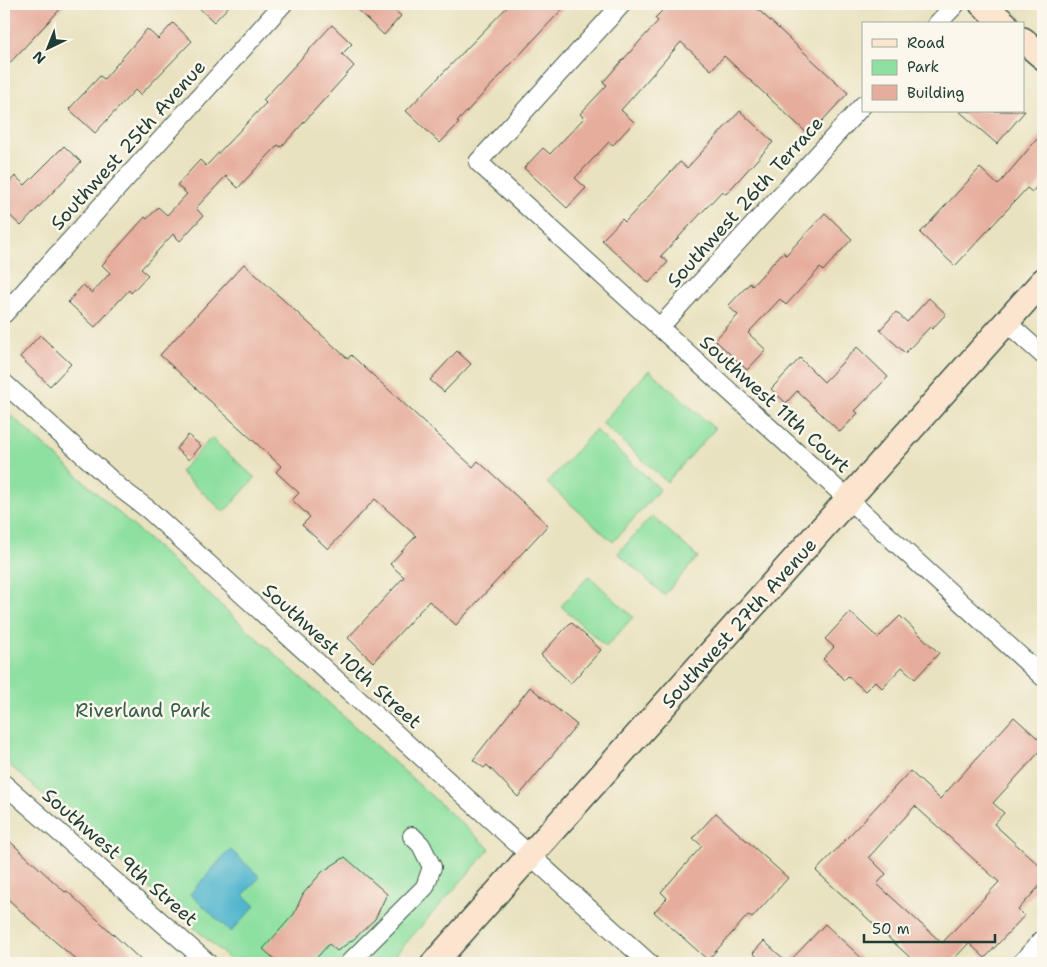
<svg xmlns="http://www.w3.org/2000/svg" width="1047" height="967" font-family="'Shantell Sans',sans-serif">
  <rect width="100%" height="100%" fill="#fbf7ec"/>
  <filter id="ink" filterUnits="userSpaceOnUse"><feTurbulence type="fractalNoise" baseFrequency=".02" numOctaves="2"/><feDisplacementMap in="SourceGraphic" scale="10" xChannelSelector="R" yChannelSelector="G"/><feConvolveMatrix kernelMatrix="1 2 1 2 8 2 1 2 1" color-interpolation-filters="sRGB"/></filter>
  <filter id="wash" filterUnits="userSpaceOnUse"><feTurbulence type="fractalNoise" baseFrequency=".0096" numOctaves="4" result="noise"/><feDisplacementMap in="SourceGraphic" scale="20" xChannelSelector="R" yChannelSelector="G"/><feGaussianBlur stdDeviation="1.12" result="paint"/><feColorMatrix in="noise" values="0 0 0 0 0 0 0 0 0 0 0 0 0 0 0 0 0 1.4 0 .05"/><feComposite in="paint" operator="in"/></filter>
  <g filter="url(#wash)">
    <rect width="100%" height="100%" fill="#e9e2c0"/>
    <g fill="#8ee0a0" stroke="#568e6a">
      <path d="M649,370L715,429L667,482L602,423Z"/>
      <path d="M4,409L490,849L388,963H234L4,760Z"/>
      <path d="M595,430L660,489L613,542L547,483Z"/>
      <path d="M211,438L255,478L224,512L180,472Z"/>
      <path d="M652,516L698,557L664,595L618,553Z"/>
      <path d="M589,576L633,617L606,647L561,606Z"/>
    </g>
    <path fill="#50b5ce" stroke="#387981" d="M230,849L260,877L243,895L255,906L231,932L190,894Z"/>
    <g id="blocks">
      <g fill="#e6ad9c" fill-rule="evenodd">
        <path d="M4,4H65L4,69Z"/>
        <path d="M195,4H231L214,22Z"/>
        <path d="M351,4H387L401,16L384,35Z"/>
        <path d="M510,4H567L457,122L459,123L440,143L406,111Z"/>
        <path d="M669,4H752L848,93L809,135L724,56L711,70L681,42L621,110L634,122L613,145L609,142L575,178L586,188L567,208L524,168L543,148L550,154L584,118L580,114L607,85L603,82L658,21L655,18Z"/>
        <path d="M173,23L192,41L140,95L135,90L95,133L69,109L100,76L104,79L147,29L158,39Z"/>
        <path d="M332,25L352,44L342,54L354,66L296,131L281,147L278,145L238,188L226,176L196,208L203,216L180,241L173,234L141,269L148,275L131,293L129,290L95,327L68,302L83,285L92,293L110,273L102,265L145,217L147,219L158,207L167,215L187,194L177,185L200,160L206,166L266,103L263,100Z"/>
        <path d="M740,111L773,142L726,194L722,191L661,256L668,262L649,283L602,240L622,219L625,222L680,162L687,168Z"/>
        <path d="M959,111H1025L997,144Z"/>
        <path d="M1043,132V179L1032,192L1027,188L955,266L920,233L980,168L998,185Z"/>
        <path d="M64,146L81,162L21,226L4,210V188L15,176L25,185Z"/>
        <path d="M825,213L852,239L823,271L820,268L786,305L780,299L748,333L766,350L747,370L715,340L738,315L728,306L750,283L752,286L783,252L786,255Z"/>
        <path d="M244,264L348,359L351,355L473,467L478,461L548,525L456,625L429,601L373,662L348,638L404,577L390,564L416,536L375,499L328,549L302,525L310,517L292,500L299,493L276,472L281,466L160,355Z"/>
        <path d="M929,298L946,314L932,329L930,327L905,353L880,330L896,312L907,322Z"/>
        <path d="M40,335L71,364L50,386L20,357Z"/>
        <path d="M857,347L888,377L855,411L858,413L840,432L797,391L786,403L771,389L800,358L824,382Z"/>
        <path d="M457,351L471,364L444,392L430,380Z"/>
        <path d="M188,435L201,446L189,460L176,449Z"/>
        <path d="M850,612L878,638L900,616L939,653L915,679L902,667L882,688L875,681L865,691L848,676L844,680L823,659L834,647L825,639Z"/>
        <path d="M571,622L601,650L571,683L541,655Z"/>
        <path d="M530,687L577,725L518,797L487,765L484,768L473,760Z"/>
        <path d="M1014,717L1043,743V748L993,803L1004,813L994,824L1043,869V882L1018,910L1024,916L985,958L969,943L950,963H916L816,871L910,771L940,799ZM915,806L999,882L942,943L877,884L886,874L869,857Z"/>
        <path d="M716,813L788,878L752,918L748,915L708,960L654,912L667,898L661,892L702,846L693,838Z"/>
        <path d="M4,836L65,892L67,891L144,963H80L29,919L4,895Z"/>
        <path d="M345,857L387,894L375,919L354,939L337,951L329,944L312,963H279L263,949L294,914L303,894L322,872Z"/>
        <path d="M825,924L867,963H788Z"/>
        <path d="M764,941L788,963H764L753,953Z"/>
      </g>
    </g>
  </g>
  <g filter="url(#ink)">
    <use href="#blocks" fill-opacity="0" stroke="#3d5649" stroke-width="1"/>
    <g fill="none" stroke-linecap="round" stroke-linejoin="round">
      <defs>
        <g id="street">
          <path d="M622,4L478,162L1043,677"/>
          <path d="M937,24L956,4"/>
          <path d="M4,314L283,4"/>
          <path d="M1006,322L1043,355"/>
          <path d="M659,328L863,105"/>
          <path d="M4,383L120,488L149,510L649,963"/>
          <path d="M4,784L208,963"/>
          <path d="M349,963L425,887L432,867L421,845L412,836"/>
          <path d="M1021,963L1043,939"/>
        </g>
        <g id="secondary">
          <path d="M982,4L1005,24"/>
          <path d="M1023,40L1043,57"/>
          <path d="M434,963L1043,281"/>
        </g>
      </defs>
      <use href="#street" stroke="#3d5649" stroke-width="20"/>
      <use href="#secondary" stroke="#3d5649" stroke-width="28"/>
      <use href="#street" stroke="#fff" stroke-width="18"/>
      <use href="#secondary" stroke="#fbe5cf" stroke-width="25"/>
    </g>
  </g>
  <g text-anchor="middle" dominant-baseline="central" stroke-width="5" stroke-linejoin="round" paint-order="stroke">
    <g font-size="19" fill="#1f3d34" stroke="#fbf7ec">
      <text transform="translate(128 145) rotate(-48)">Southwest 25th Avenue</text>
      <text transform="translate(745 202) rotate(-48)">Southwest 26th Terrace</text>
      <text transform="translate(775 404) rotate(42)">Southwest 11th Court</text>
      <text transform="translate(739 623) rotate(-48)">Southwest 27th Avenue</text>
      <text transform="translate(342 656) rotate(42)">Southwest 10th Street</text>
      <text transform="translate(120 857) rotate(41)">Southwest 9th Street</text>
    </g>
    <g font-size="19" fill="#355e4a" stroke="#fbf7ec">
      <text x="143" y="710">Riverland Park</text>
    </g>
  </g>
  <rect width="1047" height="967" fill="none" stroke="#fbf7ec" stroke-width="20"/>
  <rect x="862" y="22" width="162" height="90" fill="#fbf7ec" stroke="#a3ada2"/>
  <rect x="872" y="39" width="25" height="8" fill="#fbe5cf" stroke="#a3ada2"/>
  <text x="907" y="48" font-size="15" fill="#1f3d34">Road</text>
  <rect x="872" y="60" width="25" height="15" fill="#8ee0a0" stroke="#a3ada2"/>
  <text x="907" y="72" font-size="15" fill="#1f3d34">Park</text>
  <rect x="872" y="85" width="25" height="15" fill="#e6ad9c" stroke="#a3ada2"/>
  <text x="907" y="98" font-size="15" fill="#1f3d34">Building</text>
  <g transform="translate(48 48) rotate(223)" stroke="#fbf7ec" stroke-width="4" paint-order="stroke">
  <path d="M0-4L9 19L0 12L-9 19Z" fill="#1f3d34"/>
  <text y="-8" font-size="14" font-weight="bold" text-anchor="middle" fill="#1f3d34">N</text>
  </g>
  <path d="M864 934v8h131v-8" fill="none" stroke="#1f3d34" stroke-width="2.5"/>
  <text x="872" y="934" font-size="15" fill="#1f3d34" stroke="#fbf7ec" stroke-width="4" paint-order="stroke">50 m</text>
</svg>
